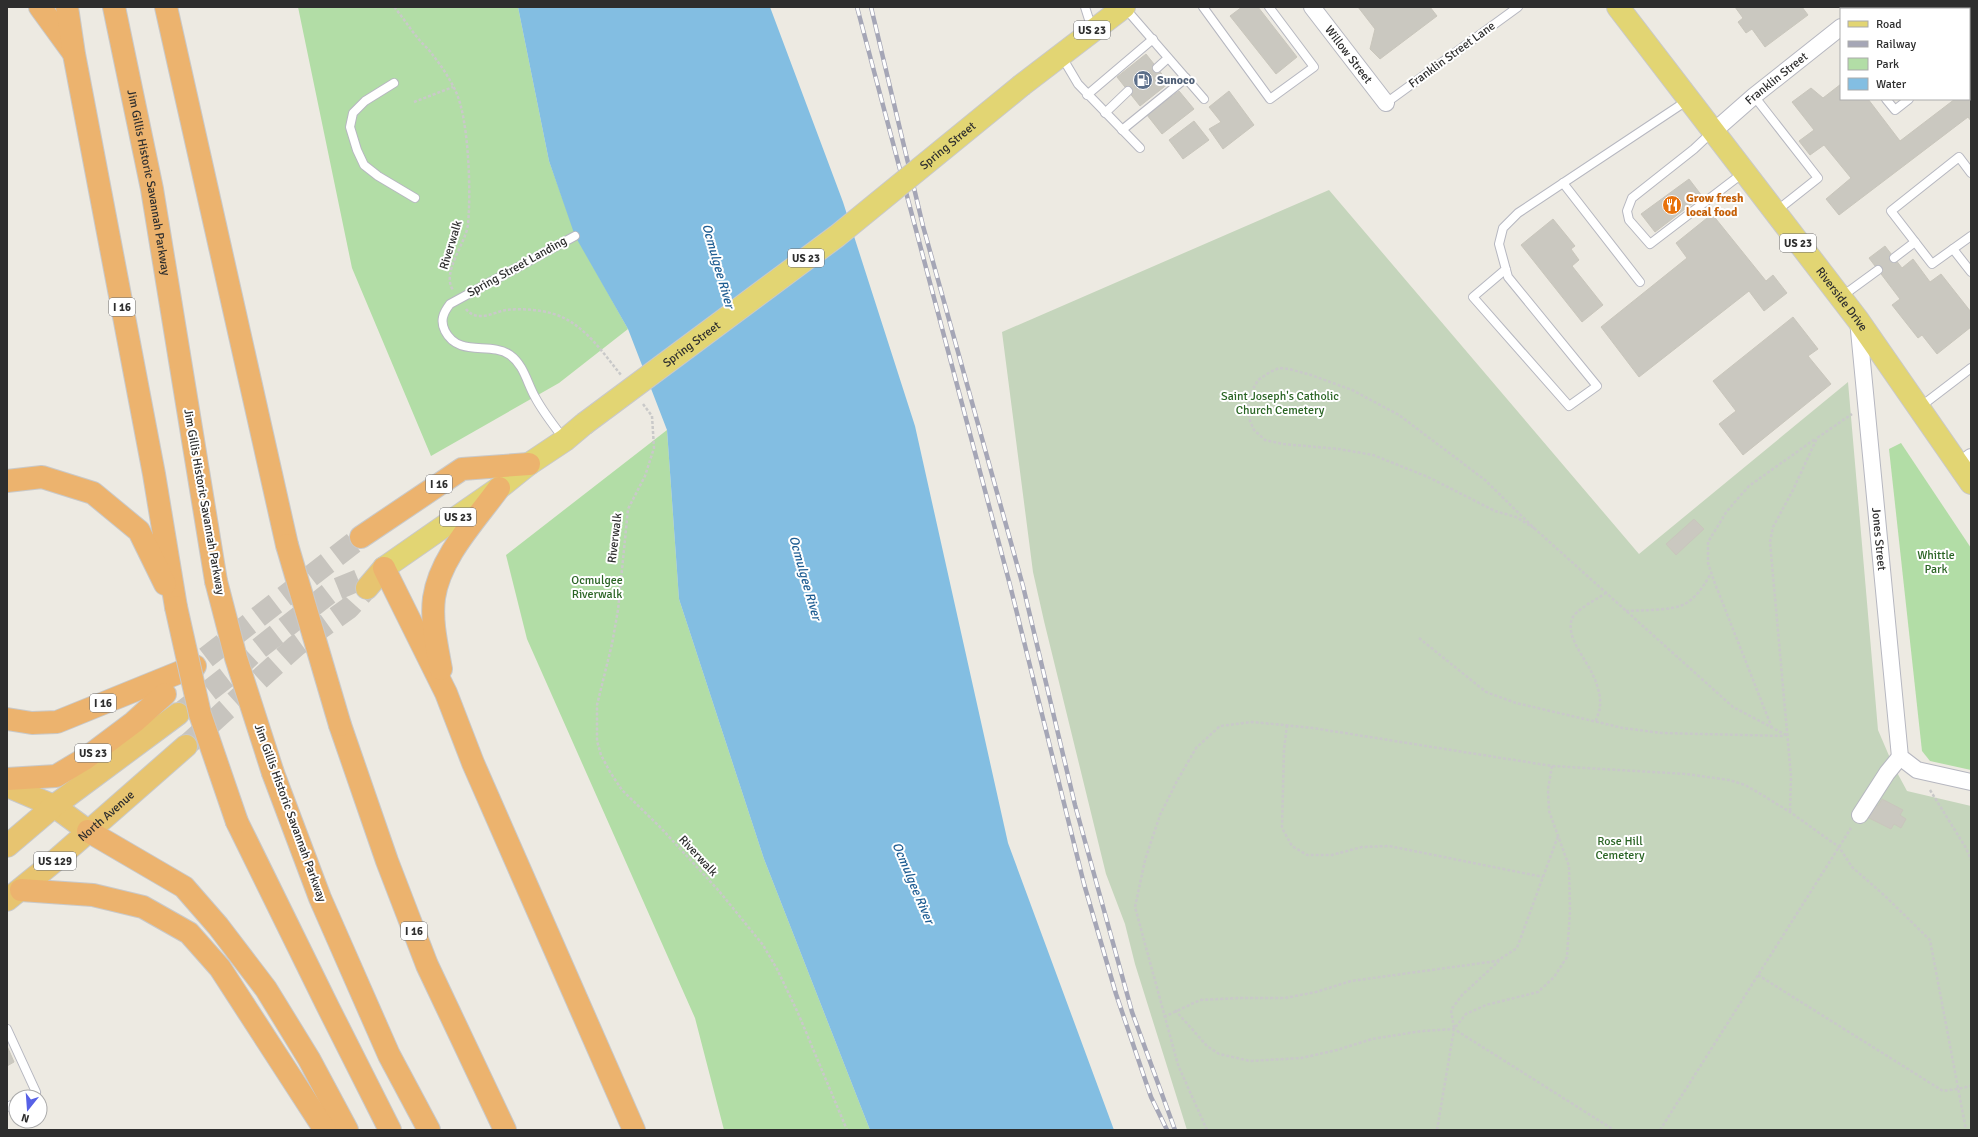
<svg xmlns="http://www.w3.org/2000/svg" width="1978" height="1137" font-family="Signika,sans-serif">
  <rect width="100%" height="100%" fill="#edeae2"/>
  <g fill="#b2dda6">
    <path d="M298,7H518L549,161L576,236L628,329L559,383L431,456L352,268Z"/>
    <path d="M667,430L679,599L764,859L870,1130H724L695,1018L527,639L506,555Z"/>
    <path d="M1901,443L1971,548V770L1930,761L1922,751L1889,449Z"/>
  </g>
  <path fill="#c5d5bc" d="M1329,190L1639,554L1848,382L1878,730L1893,765L1907,791L1971,806V1130H1187L1135,964L1125,924L1106,874L1044,621L1033,572L1002,332Z"/>
  <path fill="#83bee2" d="M518,7H770L843,202L915,426L1008,843L1114,1130H870L764,859L679,599L667,430L628,329L575,236L549,161Z"/>
  <g fill="#cac8c0" stroke="#c9c6bc">
    <path d="M1242,7H1258L1297,57L1276,74L1230,16Z"/>
    <path d="M1358,7H1430L1437,16L1380,59L1370,49L1375,29Z"/>
    <path d="M1735,7H1802L1808,15L1765,47L1752,29L1746,33L1738,22L1743,18Z"/>
    <path d="M1932,7H1971V42L1969,44V9H1933Z"/>
    <path d="M1146,54L1169,83L1140,106L1117,77Z"/>
    <path d="M1841,84V99H1868L1900,141L1955,99H1969V94L1971,97V121L1968,117L1839,215L1826,199L1851,178L1824,145L1810,155L1799,141L1814,130L1792,102L1811,88L1823,98Z"/>
    <path d="M1179,91L1194,109L1162,134L1147,115Z"/>
    <path d="M1229,91L1254,125L1223,149L1209,129L1221,122L1209,107Z"/>
    <path d="M1194,121L1209,140L1183,159L1169,140Z"/>
    <path d="M1689,179L1702,196L1655,232L1641,214Z"/>
    <path d="M1712,214L1766,281L1773,275L1787,293L1764,311L1749,291L1639,377L1601,327L1687,258L1676,243Z"/>
    <path d="M1553,219L1575,246L1571,249L1579,260L1572,266L1603,305L1582,322L1521,245Z"/>
    <path d="M1885,246L1902,268L1913,259L1930,282L1941,274L1971,312V327L1937,354L1922,335L1918,338L1892,305L1900,299L1869,258Z"/>
    <path d="M1793,317L1818,349L1808,356L1831,384L1743,455L1719,424L1736,411L1713,381Z"/>
    <path d="M1694,519L1704,529L1676,555L1666,544Z"/>
    <path d="M1882,799L1903,810L1900,815L1906,819L1901,828L1894,824L1891,829L1867,817L1875,804L1878,806Z"/>
    <path d="M7,1046L14,1062L7,1066Z"/>
  </g>
  <g fill="none" stroke-linecap="round" stroke-linejoin="round">
    <g stroke="#c7c4be" stroke-width="22" stroke-dasharray="22 11" stroke-linecap="butt">
      <path d="M183,711L232,673L253,653L332,591L361,579"/>
      <path d="M186,746L296,646L349,608L367,588"/>
    </g>
    <path stroke="#c7c4be" stroke-width="22" stroke-dasharray="22 11" stroke-linecap="butt" d="M181,679L195,666L361,537"/>
    <defs>
      <g id="service">
        <path d="M1085,7L1092,29"/>
        <path d="M1203,7L1270,99L1314,67L1269,7"/>
        <path d="M1919,7L1921,9"/>
        <path d="M1125,8L1204,99"/>
        <path d="M1062,57L1078,84L1140,148"/>
        <path d="M1157,68L1168,58"/>
        <path d="M1969,73L1971,75"/>
        <path d="M394,83L365,101L353,113L350,127L357,150L364,165L378,176L415,198"/>
        <path d="M1087,95L1153,39"/>
        <path d="M1754,96L1818,178L1775,212"/>
        <path d="M1886,99L1895,110L1909,99"/>
        <path d="M1386,103L1518,7"/>
        <path d="M1105,113L1128,91"/>
        <path d="M1122,130L1186,78"/>
        <path d="M1712,132L1694,149L1632,198L1627,211L1629,220L1650,244L1743,173"/>
        <path d="M1971,173L1959,157L1891,211L1932,264L1971,236"/>
        <path d="M1563,183L1640,282"/>
        <path d="M1953,249L1971,272"/>
        <path d="M1894,258L1915,242"/>
        <path d="M1506,269L1473,297L1569,406L1597,386L1508,277L1499,244L1503,228L1518,213L1688,100"/>
        <path d="M1841,297L1878,270"/>
        <path d="M1920,407L1971,368"/>
        <path d="M564,439C554,426 543,412 535,397C527,383 524,365 510,355C490,341 459,358 445,331C440,321 443,313 450,304L575,236"/>
        <path d="M7,1029L36,1092L27,1097"/>
        <path d="M7,1107L16,1103"/>
      </g>
      <g id="minor">
        <path id="s1" d="M1312,7L1386,103"/>
        <path d="M1864,9L1866,7"/>
        <path id="s2" d="M1713,132L1754,96L1841,27"/>
        <path id="s3" d="M1858,320L1900,757L1917,770L1971,782"/>
        <path d="M1960,466L1971,457"/>
        <path d="M1860,815L1887,773L1900,757"/>
      </g>
      <g id="primary">
        <path id="s4" d="M1618,7L1858,320L1971,483"/>
        <path d="M1022,85L1124,7"/>
        <path d="M384,568L499,488L529,464L565,440L584,424"/>
      </g>
      <g id="trunk">
        <path d="M367,588L384,568"/>
        <path d="M7,786L54,806L88,831"/>
        <path d="M7,846L54,806L178,714"/>
        <path id="s5" d="M7,900L56,860L186,746"/>
      </g>
      <g id="motorway">
        <path d="M40,7L72,51"/>
        <path d="M67,7L74,54L154,474L176,607"/>
        <path id="s6" d="M114,7L152,189L216,581"/>
        <path d="M166,7L287,545"/>
        <path d="M7,481L42,477L93,493L139,531L165,584"/>
        <path d="M361,537L462,469L529,464"/>
        <path d="M384,568L446,693L473,763L634,1130"/>
        <path d="M441,669C437,646 431,622 434,598C440,557 475,521 499,488"/>
        <path d="M7,719L32,723L57,722L195,666"/>
        <path d="M340,725L387,861L427,965L505,1130"/>
        <path d="M273,773L320,898L389,1055L429,1130"/>
        <path d="M7,779L56,776L86,758L134,722L165,694"/>
        <path d="M237,822L328,1007L390,1130"/>
        <path d="M88,831L184,887L218,926L266,989L309,1059L347,1130"/>
        <path d="M21,890L93,895L143,907L189,933L220,968L325,1130"/>
      </g>
    </defs>
    <use href="#service" stroke="#b6b7c0" stroke-width="10"/>
    <use href="#minor" stroke="#b6b7c0" stroke-width="18"/>
    <use href="#primary" stroke="#c9c9c9" stroke-width="24"/>
    <use href="#trunk" stroke="#c9c9c9" stroke-width="24"/>
    <use href="#motorway" stroke="#c9c9c9" stroke-width="24"/>
    <g stroke="#c9c9c9" stroke-width="2.5" stroke-dasharray="3 2" stroke-linecap="butt">
      <path d="M394,7C403,17 409,28 418,38C422,44 428,48 432,54C441,65 450,79 456,92C469,120 471,193 468,224C466,244 441,272 453,290"/>
      <path d="M414,102L453,87"/>
      <path d="M466,309C469,313 474,316 479,316C488,317 498,311 506,310C524,308 548,310 564,318C588,330 604,354 621,375"/>
      <path d="M643,404L652,416L654,448L645,476L628,509L618,610L612,644L597,705V741L601,755L610,772L622,790L660,827L719,891L763,945L777,969L798,1013L847,1130"/>
      <path d="M1534,528L1516,517L1495,511L1428,477L1373,455L1339,449L1283,444L1265,440L1254,430L1250,421L1248,401L1253,389L1258,380L1270,372L1279,368L1289,369L1311,375L1352,390L1399,415L1485,480L1534,528L1733,707L1788,736"/>
      <path d="M1626,611C1642,610 1671,611 1685,604C1697,597 1705,584 1711,573"/>
      <path d="M1419,638L1486,692L1516,703L1623,728L1661,733L1785,736"/>
      <path d="M1596,721C1597,716 1600,711 1600,706C1601,695 1597,683 1592,673C1586,660 1565,635 1572,619C1575,610 1597,599 1606,593"/>
      <path d="M1287,725L1284,749L1282,828L1292,846L1307,855H1332L1362,847L1389,846L1543,877"/>
      <path d="M1772,728L1714,581L1708,563V542L1727,511L1749,486L1815,439"/>
      <path d="M1930,790L1966,848L1971,860"/>
      <path d="M1790,811L1791,776L1770,542L1773,527L1793,490L1817,438L1852,414"/>
      <path d="M1758,975L1943,1091L1957,1089L1971,1086"/>
      <path d="M1175,1010L1207,1046L1219,1054L1250,1061L1301,1058L1337,1050L1372,1039L1422,1031L1454,1029L1614,1130"/>
      <path d="M1164,1017L1200,1000L1238,998H1285L1316,992L1351,981L1497,961L1517,948L1558,836"/>
      <path d="M1454,1028L1451,1010L1462,995L1499,961"/>
      <path d="M1207,1130L1178,1065L1135,907L1145,860L1160,815L1177,781L1196,748L1220,726L1252,722L1313,728L1552,766L1686,774L1729,780L1745,785L1759,793L1790,812L1839,847L1852,867L1884,895L1930,940L1966,1130"/>
      <path d="M1437,1130L1454,1029L1466,1014L1486,1005L1538,992L1554,977L1567,957L1570,911L1569,866L1549,811L1548,789L1552,766"/>
      <path d="M1660,1130L1851,828"/>
    </g>
    <use href="#service" stroke="#fff" stroke-width="8"/>
    <use href="#minor" stroke="#fff" stroke-width="16"/>
    <use href="#primary" stroke="#e2d573" stroke-width="22"/>
    <use href="#trunk" stroke="#e7c470" stroke-width="22"/>
    <use href="#motorway" stroke="#ecb36e" stroke-width="22"/>
    <defs>
      <g id="rail">
        <path d="M857,7L1010,585L1084,884L1116,994L1151,1097L1167,1130"/>
        <path d="M871,7L923,226L1023,586L1075,805L1132,1012L1175,1130"/>
      </g>
    </defs>
    <use href="#rail" stroke="#a5a6b6" stroke-width="4.5"/>
    <use href="#rail" stroke="#fff" stroke-width="3" stroke-dasharray="9" stroke-linecap="butt"/>
    <defs>
      <g id="primary-bridge">
        <path id="s7" d="M584,424L837,236L1022,85"/>
      </g>
      <g id="motorway-bridge">
        <path d="M287,545L340,725"/>
        <path d="M216,581L236,658L273,773"/>
        <path d="M176,607L200,714L237,822"/>
      </g>
    </defs>
    <use href="#primary-bridge" stroke="#c9c9c9" stroke-width="24" stroke-linecap="butt"/>
    <use href="#motorway-bridge" stroke="#c9c9c9" stroke-width="24" stroke-linecap="butt"/>
    <use href="#primary-bridge" stroke="#e2d573" stroke-width="22"/>
    <use href="#motorway-bridge" stroke="#ecb36e" stroke-width="22"/>
  </g>
  <defs>
    <symbol id="fuel-disc" viewBox="-11 -11 22 22"><circle r="9.5" fill="#5c6f8a" stroke="#fff"/><path d="M-5.5-6h7V0h2V4h1.3V-2.5L3-4.5l.8-.8L6-3V5H2.5V1h-1V6h-7ZM-4.2-4.7v3.2H.2V-4.7Z" fill="#fff"/></symbol>
    <symbol id="restaurant-disc" viewBox="-11 -11 22 22"><circle r="9.5" fill="#e8710a" stroke="#fff"/><path d="M-5-6h1v4h1v-4h1v4h1v-4h1v5L-1.5 .5V6h-2V.5L-5-1ZM5-6V6H3V1.5H1.5Q1.5-4 5-6Z" fill="#fff"/></symbol>
  </defs>
  <g fill-rule="evenodd">
    <use href="#fuel-disc" x="1132" y="69" width="22" height="22"/>
    <use href="#restaurant-disc" x="1661" y="194" width="22" height="22"/>
  </g>
  <g text-anchor="middle" dominant-baseline="central" stroke-width="4" stroke-linejoin="round" paint-order="stroke">
    <g fill="#fff" stroke="#6d6d6d" stroke-width="1">
      <rect x="1074" y="21" width="36" height="18" rx="3"/>
      <rect x="1780" y="234" width="36" height="18" rx="3"/>
      <rect x="788" y="249" width="36" height="18" rx="3"/>
      <rect x="109" y="298" width="26" height="18" rx="3"/>
      <rect x="426" y="475" width="26" height="18" rx="3"/>
      <rect x="440" y="508" width="36" height="18" rx="3"/>
      <rect x="90" y="694" width="26" height="18" rx="3"/>
      <rect x="75" y="744" width="36" height="18" rx="3"/>
      <rect x="34" y="852" width="42" height="18" rx="3"/>
      <rect x="401" y="922" width="26" height="18" rx="3"/>
    </g>
    <g font-size="11" font-weight="bold" fill="#2e2e2e">
      <text x="1092" y="30">US 23</text>
      <text x="1798" y="243">US 23</text>
      <text x="806" y="258">US 23</text>
      <text x="122" y="307">I 16</text>
      <text x="439" y="484">I 16</text>
      <text x="458" y="517">US 23</text>
      <text x="103" y="703">I 16</text>
      <text x="93" y="753">US 23</text>
      <text x="55" y="861">US 129</text>
      <text x="414" y="931">I 16</text>
    </g>
    <g font-size="12" fill="#2e2e2e" stroke="#fff">
      <text stroke="none"><textPath href="#s1" startOffset="60">Willow Street</textPath></text>
      <text transform="translate(1452 55) rotate(-36)">Franklin Street Lane</text>
      <text stroke="none"><textPath href="#s2" startOffset="83">Franklin Street</textPath></text>
      <text stroke="none"><textPath href="#s7" startOffset="458">Spring Street</textPath></text>
      <text stroke="none"><textPath href="#s6" startOffset="179">Jim Gillis Historic Savannah Parkway</textPath></text>
      <text transform="translate(451 245) rotate(-73)">Riverwalk</text>
      <text transform="translate(517 267) rotate(-29)">Spring Street Landing</text>
      <text stroke="none"><textPath href="#s4" startOffset="368">Riverside Drive</textPath></text>
      <text stroke="none"><textPath href="#s7" startOffset="134">Spring Street</textPath></text>
      <text transform="translate(204 502) rotate(80)">Jim Gillis Historic Savannah Parkway</text>
      <text transform="translate(615 538) rotate(-83)">Riverwalk</text>
      <text stroke="none"><textPath href="#s3" startOffset="220">Jones Street</textPath></text>
      <text transform="translate(290 813) rotate(70)">Jim Gillis Historic Savannah Parkway</text>
      <text stroke="none"><textPath href="#s5" startOffset="130">North Avenue</textPath></text>
      <text transform="translate(698 856) rotate(47)">Riverwalk</text>
    </g>
    <g font-size="12" font-weight="bold" fill="#4e5e75" stroke="#fff" text-anchor="start">
      <text x="1157" y="80">Sunoco</text>
    </g>
    <g font-size="12" font-weight="bold" fill="#c56008" stroke="#fff" text-anchor="start">
      <text x="1686" y="198">Grow fresh<tspan x="1686" dy="14">local food</tspan></text>
    </g>
    <g font-size="12" fill="#2a6424" stroke="#fff">
      <text x="1280" y="396">Saint Joseph's Catholic<tspan x="1280" dy="14">Church Cemetery</tspan></text>
      <text x="1936" y="555">Whittle<tspan x="1936" dy="14">Park</tspan></text>
      <text x="597" y="580">Ocmulgee<tspan x="597" dy="14">Riverwalk</tspan></text>
      <text x="1620" y="841">Rose Hill<tspan x="1620" dy="14">Cemetery</tspan></text>
    </g>
    <g font-size="13" font-style="italic" fill="#1e5d92" stroke="#fff">
      <text transform="translate(718 266) rotate(74)">Ocmulgee River</text>
      <text transform="translate(805 578) rotate(74)">Ocmulgee River</text>
      <text transform="translate(913 883) rotate(67)">Ocmulgee River</text>
    </g>
  </g>
  <rect width="1978" height="1137" fill="none" stroke="#2e2e2e" stroke-width="16"/>
  <rect x="1840" y="8" width="130" height="92" fill="#ffffff" stroke="#ababab"/>
  <rect x="1848" y="21" width="20" height="6" fill="#e2d573" stroke="#ababab"/>
  <text x="1876" y="28" font-size="12" fill="#2e2e2e">Road</text>
  <rect x="1848" y="41" width="20" height="6" fill="#a5a6b6" stroke="#ababab"/>
  <text x="1876" y="48" font-size="12" fill="#2e2e2e">Railway</text>
  <rect x="1848" y="58" width="20" height="12" fill="#b2dda6" stroke="#ababab"/>
  <text x="1876" y="68" font-size="12" fill="#2e2e2e">Park</text>
  <rect x="1848" y="78" width="20" height="12" fill="#83bee2" stroke="#ababab"/>
  <text x="1876" y="88" font-size="12" fill="#2e2e2e">Water</text>
  <g transform="translate(28 1109) rotate(197)"><circle r="19" fill="#ffffff" stroke="#ababab"/>
  <path d="M0-3L7 15L0 10L-7 15Z" fill="#5761e6"/>
  <text y="-6" font-size="11" font-weight="bold" text-anchor="middle" fill="#2e2e2e">N</text>
  </g>
</svg>
